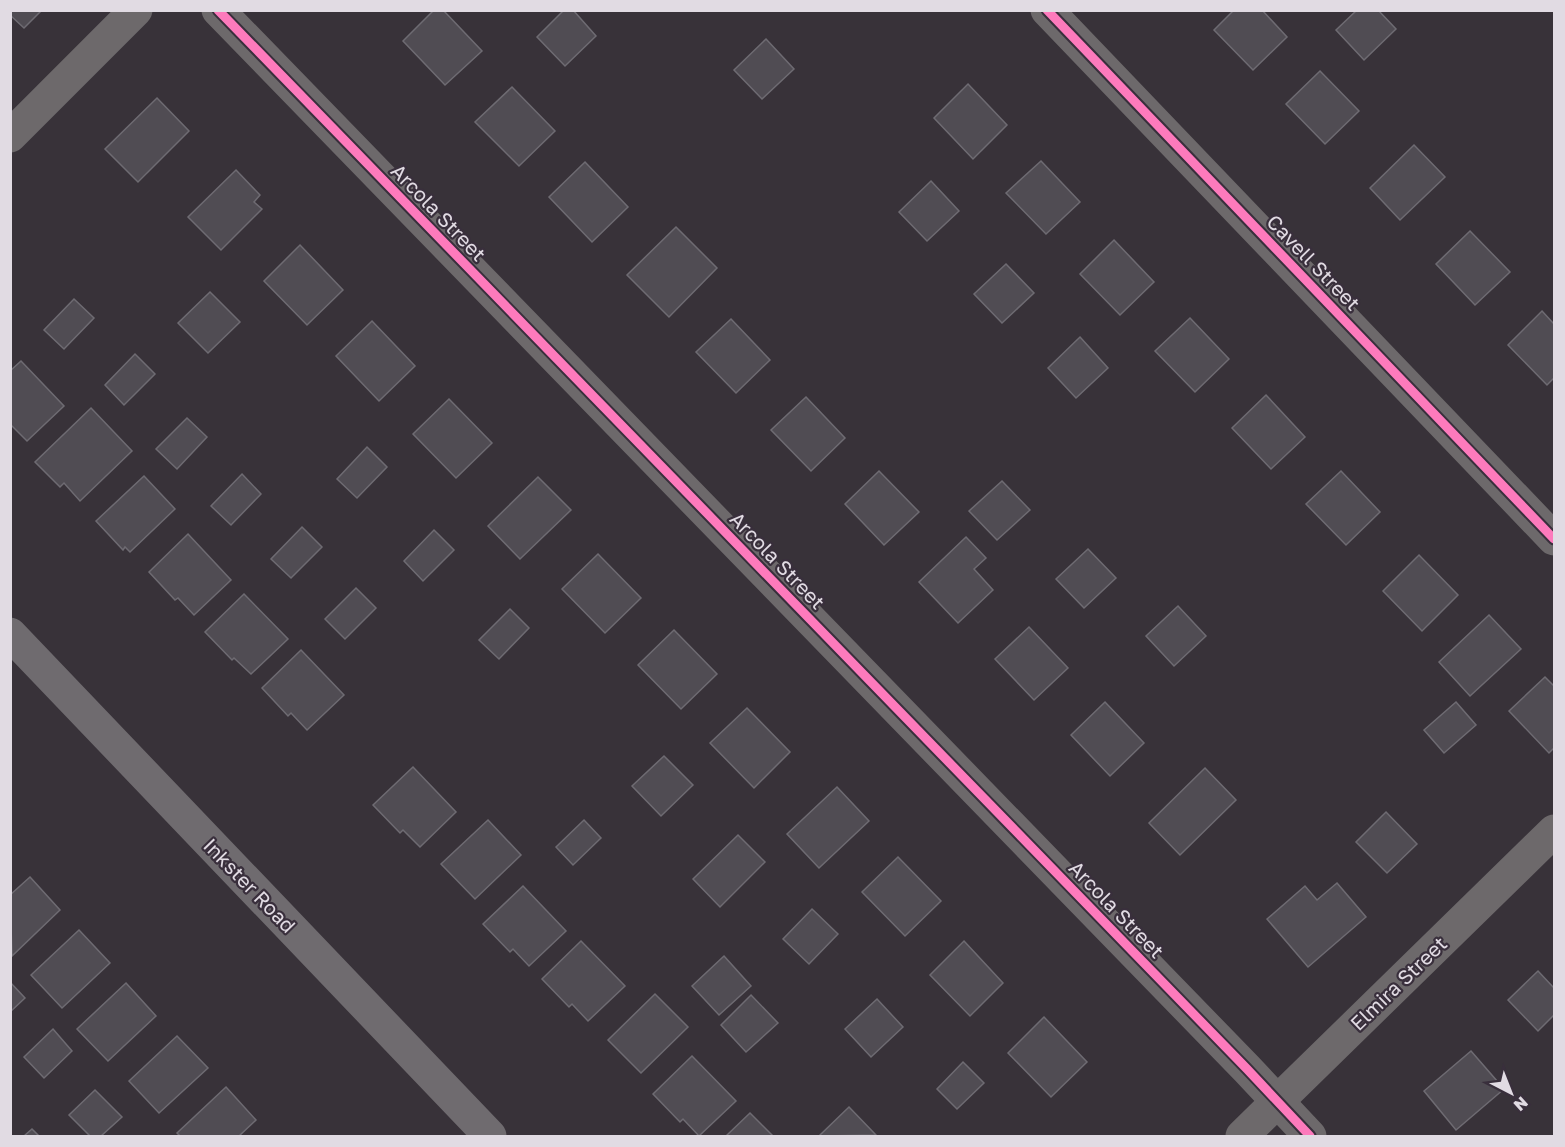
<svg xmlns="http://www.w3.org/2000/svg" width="1565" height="1147" font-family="'Golos Text',sans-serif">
  <rect width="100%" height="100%" fill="#383239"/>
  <g fill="#504c53" stroke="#6e6b72" stroke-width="1.5">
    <path d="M10,10H42L24,28L10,15Z"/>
    <path d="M434,10H443L482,51L445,85L403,41Z"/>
    <path d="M564,10H573L596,36L565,66L537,37Z"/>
    <path d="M1234,10H1262L1287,37L1253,70L1214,30Z"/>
    <path d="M1357,10H1378L1396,29L1364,60L1336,30Z"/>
    <path d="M766,39L794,69L762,99L734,70Z"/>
    <path d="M1320,71L1359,111L1325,144L1286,104Z"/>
    <path d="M968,84L1007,125L973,159L934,118Z"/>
    <path d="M512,87L555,131L519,166L475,122Z"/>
    <path d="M157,98L189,131L138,182L105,149Z"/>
    <path d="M1414,145L1445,177L1400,220L1370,188Z"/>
    <path d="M1041,161L1080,202L1046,234L1006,193Z"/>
    <path d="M585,162L628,207L592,242L549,197Z"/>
    <path d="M236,170L260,195L254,202L262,209L221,250L188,217Z"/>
    <path d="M931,181L959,211L927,241L899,212Z"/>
    <path d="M676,227L717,268L669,317L627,275Z"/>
    <path d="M1470,231L1510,272L1475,305L1436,264Z"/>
    <path d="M1114,240L1154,282L1120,315L1080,274Z"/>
    <path d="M300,245L343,290L307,325L264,281Z"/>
    <path d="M1006,264L1034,293L1002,323L974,294Z"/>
    <path d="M210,292L240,322L208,353L178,323Z"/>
    <path d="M74,299L94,318L64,349L44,330Z"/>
    <path d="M1542,311L1554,324V378L1547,385L1508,345Z"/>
    <path d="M1190,318L1229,359L1195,392L1155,351Z"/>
    <path d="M731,319L770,360L736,393L696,352Z"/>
    <path d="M372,321L415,366L379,401L336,356Z"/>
    <path d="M1080,337L1108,368L1076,398L1048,368Z"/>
    <path d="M135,354L155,374L124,405L105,385Z"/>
    <path d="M21,361L64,406L27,441L10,424V371Z"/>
    <path d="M1266,395L1305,437L1271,469L1232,428Z"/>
    <path d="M806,397L845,438L811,471L771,430Z"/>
    <path d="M449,399L492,443L456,478L413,434Z"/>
    <path d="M91,408L132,451L80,501L64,483L60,487L35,462Z"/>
    <path d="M187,418L207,437L177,469L156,449Z"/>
    <path d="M367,447L387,467L357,498L337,479Z"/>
    <path d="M879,471L919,512L884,545L845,504Z"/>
    <path d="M1341,471L1380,512L1346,545L1306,504Z"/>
    <path d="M242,474L261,494L231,525L211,506Z"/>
    <path d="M144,476L175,509L130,552L125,547L123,550L96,521Z"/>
    <path d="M538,477L571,510L520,559L488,526Z"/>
    <path d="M1002,481L1030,510L997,540L969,511Z"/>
    <path d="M302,527L322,547L291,578L271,559Z"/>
    <path d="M434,530L454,550L423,581L404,561Z"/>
    <path d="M188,534L231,580L194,615L178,598L175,600L149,572Z"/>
    <path d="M966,537L986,558L974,569L993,590L958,623L919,582Z"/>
    <path d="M1088,549L1116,578L1084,608L1056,579Z"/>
    <path d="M598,554L641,598L605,633L562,589Z"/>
    <path d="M1419,555L1458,595L1422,631L1383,591Z"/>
    <path d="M356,588L376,608L345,639L325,619Z"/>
    <path d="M244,594L288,639L251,674L234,658L232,660L205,632Z"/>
    <path d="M1178,606L1206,636L1174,666L1146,636Z"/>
    <path d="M510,609L529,628L499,659L479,640Z"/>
    <path d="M1489,615L1521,649L1470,696L1439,662Z"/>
    <path d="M1029,627L1068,668L1034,700L995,659Z"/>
    <path d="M674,630L717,674L681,709L638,665Z"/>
    <path d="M301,650L344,695L307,730L291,713L288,716L262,688Z"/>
    <path d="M1545,677L1554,686V748L1549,753L1509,711Z"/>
    <path d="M1105,702L1144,743L1110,776L1071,735Z"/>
    <path d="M1456,702L1476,725L1444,753L1424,730Z"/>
    <path d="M747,708L790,752L754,788L710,743Z"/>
    <path d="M664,756L693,785L661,816L632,786Z"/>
    <path d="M413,767L456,812L420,847L403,830L400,833L373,805Z"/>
    <path d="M1205,768L1236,800L1180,855L1149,823Z"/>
    <path d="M837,787L869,821L819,868L787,834Z"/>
    <path d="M1386,812L1417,844L1387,873L1356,842Z"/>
    <path d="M488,820L521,855L475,899L441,864Z"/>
    <path d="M584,820L601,838L573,865L556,847Z"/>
    <path d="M738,835L765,862L720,907L693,879Z"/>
    <path d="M898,857L941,901L905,936L862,892Z"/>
    <path d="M30,877L60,910L12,956L10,895Z"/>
    <path d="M1337,883L1366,917L1308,967L1267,919L1305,886L1317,900Z"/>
    <path d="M523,886L566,931L529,966L513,949L510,952L483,924Z"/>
    <path d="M812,909L838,934L809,964L783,939Z"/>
    <path d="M79,930L110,963L62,1008L31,975Z"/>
    <path d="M581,941L625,986L588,1021L572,1004L569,1007L542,979Z"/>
    <path d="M964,941L1003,983L970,1016L930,975Z"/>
    <path d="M724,956L751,986L719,1015L692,986Z"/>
    <path d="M1538,971L1554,988V1015L1538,1031L1508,1000Z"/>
    <path d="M10,982L25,998L10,1012Z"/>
    <path d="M126,983L156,1016L108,1061L77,1029Z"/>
    <path d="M655,994L688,1027L641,1073L608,1040Z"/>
    <path d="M751,995L778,1023L746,1052L721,1025Z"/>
    <path d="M877,999L903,1027L871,1057L845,1029Z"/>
    <path d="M1044,1017L1087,1062L1051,1097L1008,1053Z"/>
    <path d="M53,1029L72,1051L44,1078L24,1057Z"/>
    <path d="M177,1036L208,1068L159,1113L129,1081Z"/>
    <path d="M1471,1051L1504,1089L1456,1130L1424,1091Z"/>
    <path d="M692,1056L736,1101L699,1136L683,1119L680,1122L653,1094Z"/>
    <path d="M963,1062L984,1083L957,1109L937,1089Z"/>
    <path d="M226,1087L256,1120L239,1136H180L177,1133Z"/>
    <path d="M95,1090L122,1117L101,1136H90L69,1115Z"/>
    <path d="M849,1107L876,1135L821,1136L820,1135Z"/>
    <path d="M750,1113L773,1136H726Z"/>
    <path d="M32,1129L39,1136H24Z"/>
  </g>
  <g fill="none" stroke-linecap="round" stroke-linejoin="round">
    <g stroke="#6d696b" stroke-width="33">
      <path d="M218,10L1247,1069L1310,1136"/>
      <path d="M1047,10L1554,539"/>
      <path d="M10,136L136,10"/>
      <path d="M1242,1136L1554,831"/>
    </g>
    <path stroke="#6f6b6f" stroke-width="33" d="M10,634L490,1136"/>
    <defs>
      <g id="cycleway">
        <path d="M218,10L1247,1069L1310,1136"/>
        <path d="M1047,10L1554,539"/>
      </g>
    </defs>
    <use href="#cycleway" stroke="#392f3c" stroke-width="13"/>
    <use href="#cycleway" stroke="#fd7abc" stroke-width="9"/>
  </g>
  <g text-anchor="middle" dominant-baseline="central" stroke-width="4.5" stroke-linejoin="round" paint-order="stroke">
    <g font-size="20" fill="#e1dbe3" stroke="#392f3c">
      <text transform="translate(439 212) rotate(46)">Arcola Street</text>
      <text transform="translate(1314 262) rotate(46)">Cavell Street</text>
      <text transform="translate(778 560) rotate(46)">Arcola Street</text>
      <text transform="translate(250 885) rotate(46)">Inkster Road</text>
      <text transform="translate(1117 909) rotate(46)">Arcola Street</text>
      <text transform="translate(1398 983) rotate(-44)">Elmira Street</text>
    </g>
  </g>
  <rect width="1565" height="1147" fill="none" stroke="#e1dbe3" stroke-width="24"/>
  <g transform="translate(1511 1093) rotate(138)" stroke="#392f3c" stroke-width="4.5" paint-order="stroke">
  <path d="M0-4.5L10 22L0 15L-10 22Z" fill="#e1dbe3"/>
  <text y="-9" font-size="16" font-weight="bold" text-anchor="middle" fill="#e1dbe3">N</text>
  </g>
</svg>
